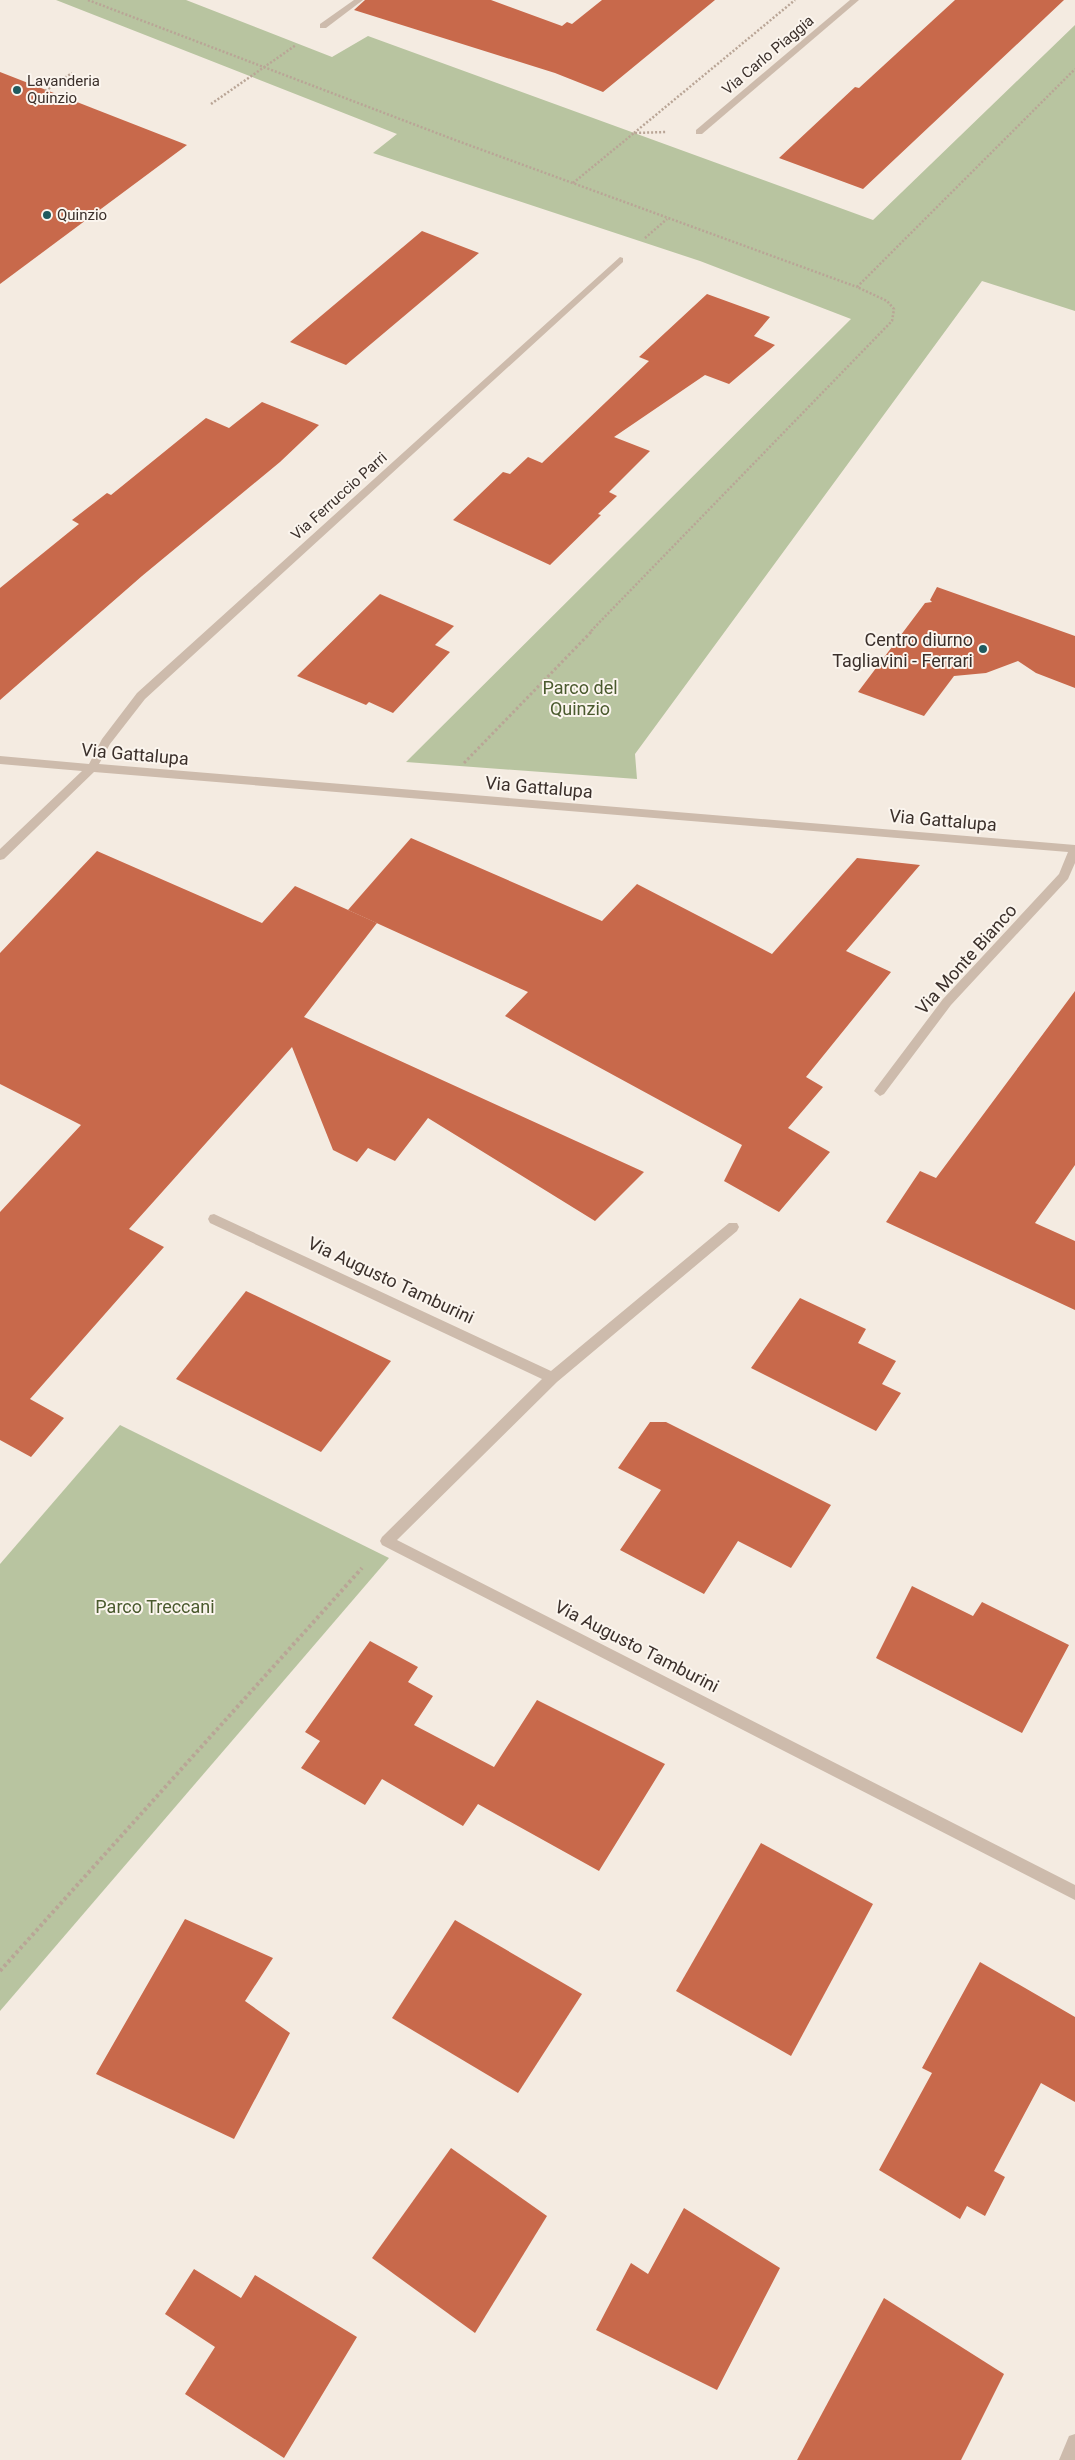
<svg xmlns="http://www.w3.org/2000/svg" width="1075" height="2460" font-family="Roboto,sans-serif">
  <rect width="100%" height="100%" fill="#f4ebe1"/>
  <g fill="#b8c4a0">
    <path d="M56,0H186L332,57L368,36L873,220L1075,25V311L982,281L635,754L637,779L406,762L851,319L700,261L373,153L397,134Z"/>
    <path d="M120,1425L389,1558L0,2011V1564Z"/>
  </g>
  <g fill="#c8694b">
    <path d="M365,0H491L562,26L567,22L572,24L602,0H715L603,92L555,73L354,10Z"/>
    <path d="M955,0H1064L863,189L779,158L855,87L859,88Z"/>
    <path d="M0,72L187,145L0,284Z"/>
    <path d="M422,231L479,253L346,365L290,342Z"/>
    <path d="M707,294L770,317L754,336L775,345L729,384L705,375L614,437L650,451L609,492L617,496L598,514L601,515L550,565L453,520L503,472L510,474L528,457L542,463L649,361L639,357Z"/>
    <path d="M262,402L319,425L280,462L142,576L0,700V588L79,524L72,520L107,493L111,495L206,418L229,428Z"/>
    <path d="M937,587L1075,636V688L1036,673L1018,661L986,673L954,676L924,716L858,692L925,603L932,602L930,600Z"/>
    <path d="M380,594L454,626L435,645L450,652L393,713L369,702L366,705L297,676Z"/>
    <path d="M411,838L602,921L637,884L772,954L857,858L920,865L846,951L891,972L806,1077L823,1087L788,1128L830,1152L779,1212L724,1181L742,1145L505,1016L528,992L348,910Z"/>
    <path d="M97,851L262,923L295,886L377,923L304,1017L644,1172L595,1221L428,1118L395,1161L368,1148L357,1162L333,1150L292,1047L129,1229L164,1247L30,1399L64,1418L31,1457L0,1440V1212L81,1125L0,1084V953Z"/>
    <path d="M1075,991V1165L1035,1223L1075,1241V1310L886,1222L920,1171L936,1178Z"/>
    <path d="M246,1291L391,1361L321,1452L176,1379Z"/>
    <path d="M800,1298L866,1329L858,1343L896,1361L882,1384L901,1393L876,1431L751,1368Z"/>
    <path d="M650,1422H666L831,1505L791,1568L738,1541L704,1594L620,1550L661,1490L618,1468Z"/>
    <path d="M912,1586L973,1616L982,1602L1069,1645L1022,1733L876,1658Z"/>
    <path d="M370,1641L418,1667L408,1682L433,1696L414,1725L494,1767L537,1700L665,1764L599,1871L478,1804L463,1826L382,1779L365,1805L301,1768L320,1741L305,1732Z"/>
    <path d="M761,1843L873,1904L791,2056L676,1991Z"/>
    <path d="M185,1919L273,1958L245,2001L290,2033L234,2139L96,2074Z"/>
    <path d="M455,1920L582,1994L518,2093L392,2018Z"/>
    <path d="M980,1962L1075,2017V2102L1041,2083L994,2171L1005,2177L985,2216L967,2206L960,2219L879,2170L932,2073L922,2068Z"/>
    <path d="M451,2148L547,2216L475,2333L372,2258Z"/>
    <path d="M684,2208L780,2268L717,2390L596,2330L631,2263L648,2274Z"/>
    <path d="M194,2269L241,2298L255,2275L357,2337L284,2458L185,2394L215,2347L165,2314Z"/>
    <path d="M884,2298L1004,2374L961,2460H797Z"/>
  </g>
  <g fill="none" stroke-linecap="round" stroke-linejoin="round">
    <g stroke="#b9a596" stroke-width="2.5" stroke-dasharray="2 2" stroke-linecap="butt">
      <path d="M88,0L455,140L857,287"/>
      <path d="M45,91L72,73"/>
      <path d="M211,104L296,45"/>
      <path d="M634,133L795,0"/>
      <path d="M573,183L634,133L666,132"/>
      <path d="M645,238L667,219"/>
      <path d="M591,631L892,321L894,309L887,301L857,287L1075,69"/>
    </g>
    <path stroke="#b9a596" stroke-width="3" stroke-dasharray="2.5 2.5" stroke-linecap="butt" d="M464,763L593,630"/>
    <path stroke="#b9a596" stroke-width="4" stroke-dasharray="3 3" stroke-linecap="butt" d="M0,1971L362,1568"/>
    <g fill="#cdbbac" fill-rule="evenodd">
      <path d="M354,0H363L326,28H320V24Z"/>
      <path d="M850,0H859L702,134H696V130Z"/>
      <path d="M620,257L623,258V262L145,699L110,744L99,764L1075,845V863L1068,879L951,1005L884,1094L880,1096L874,1091L876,1088L943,999L1059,874L1068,852L94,772L4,859L0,860V849L82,771L0,764V756L89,764L102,739L137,693Z"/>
      <path d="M214,1214L551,1371L729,1223H737L739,1227L737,1231L557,1382L397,1540L1075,1885V1900L382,1545L380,1541L382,1537L542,1379L210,1223L208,1219L210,1215Z"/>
      <path d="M1075,2434V2460H1059L1069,2436Z"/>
    </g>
  </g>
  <g fill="#1f5a5e" stroke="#fbf5ee" stroke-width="2">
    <circle cx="17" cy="90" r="5"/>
    <circle cx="47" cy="215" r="5"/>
    <circle cx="983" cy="649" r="5"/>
  </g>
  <g text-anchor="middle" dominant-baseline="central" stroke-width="4" stroke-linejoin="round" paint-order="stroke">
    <g font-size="15" fill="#3b302b" stroke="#fbf5ee">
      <text transform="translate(768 55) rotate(-40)">Via Carlo Piaggia</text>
      <text transform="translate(339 496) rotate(-42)">Via Ferruccio Parri</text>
    </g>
    <g font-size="15" fill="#3b302b" stroke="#fbf5ee" text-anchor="start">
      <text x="27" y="81">Lavanderia<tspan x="27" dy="17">Quinzio</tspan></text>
      <text x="57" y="215">Quinzio</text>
    </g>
    <g font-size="18" fill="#3b302b" stroke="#fbf5ee" text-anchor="end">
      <text x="973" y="639">Centro diurno<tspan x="973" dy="21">Tagliavini - Ferrari</tspan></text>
    </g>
    <g font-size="18" fill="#4a5a2e" stroke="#fbf5ee">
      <text x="580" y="687">Parco del<tspan x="580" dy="21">Quinzio</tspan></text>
      <text x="155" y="1606">Parco Treccani</text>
    </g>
    <g font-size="18" fill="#3b302b" stroke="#fbf5ee">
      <text transform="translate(135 754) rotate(5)">Via Gattalupa</text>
      <text transform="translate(539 787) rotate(5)">Via Gattalupa</text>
      <text transform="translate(943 820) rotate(5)">Via Gattalupa</text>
      <text transform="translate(966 959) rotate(-48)">Via Monte Bianco</text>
      <text transform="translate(391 1280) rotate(25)">Via Augusto Tamburini</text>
      <text transform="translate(637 1646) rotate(27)">Via Augusto Tamburini</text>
    </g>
  </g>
</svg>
